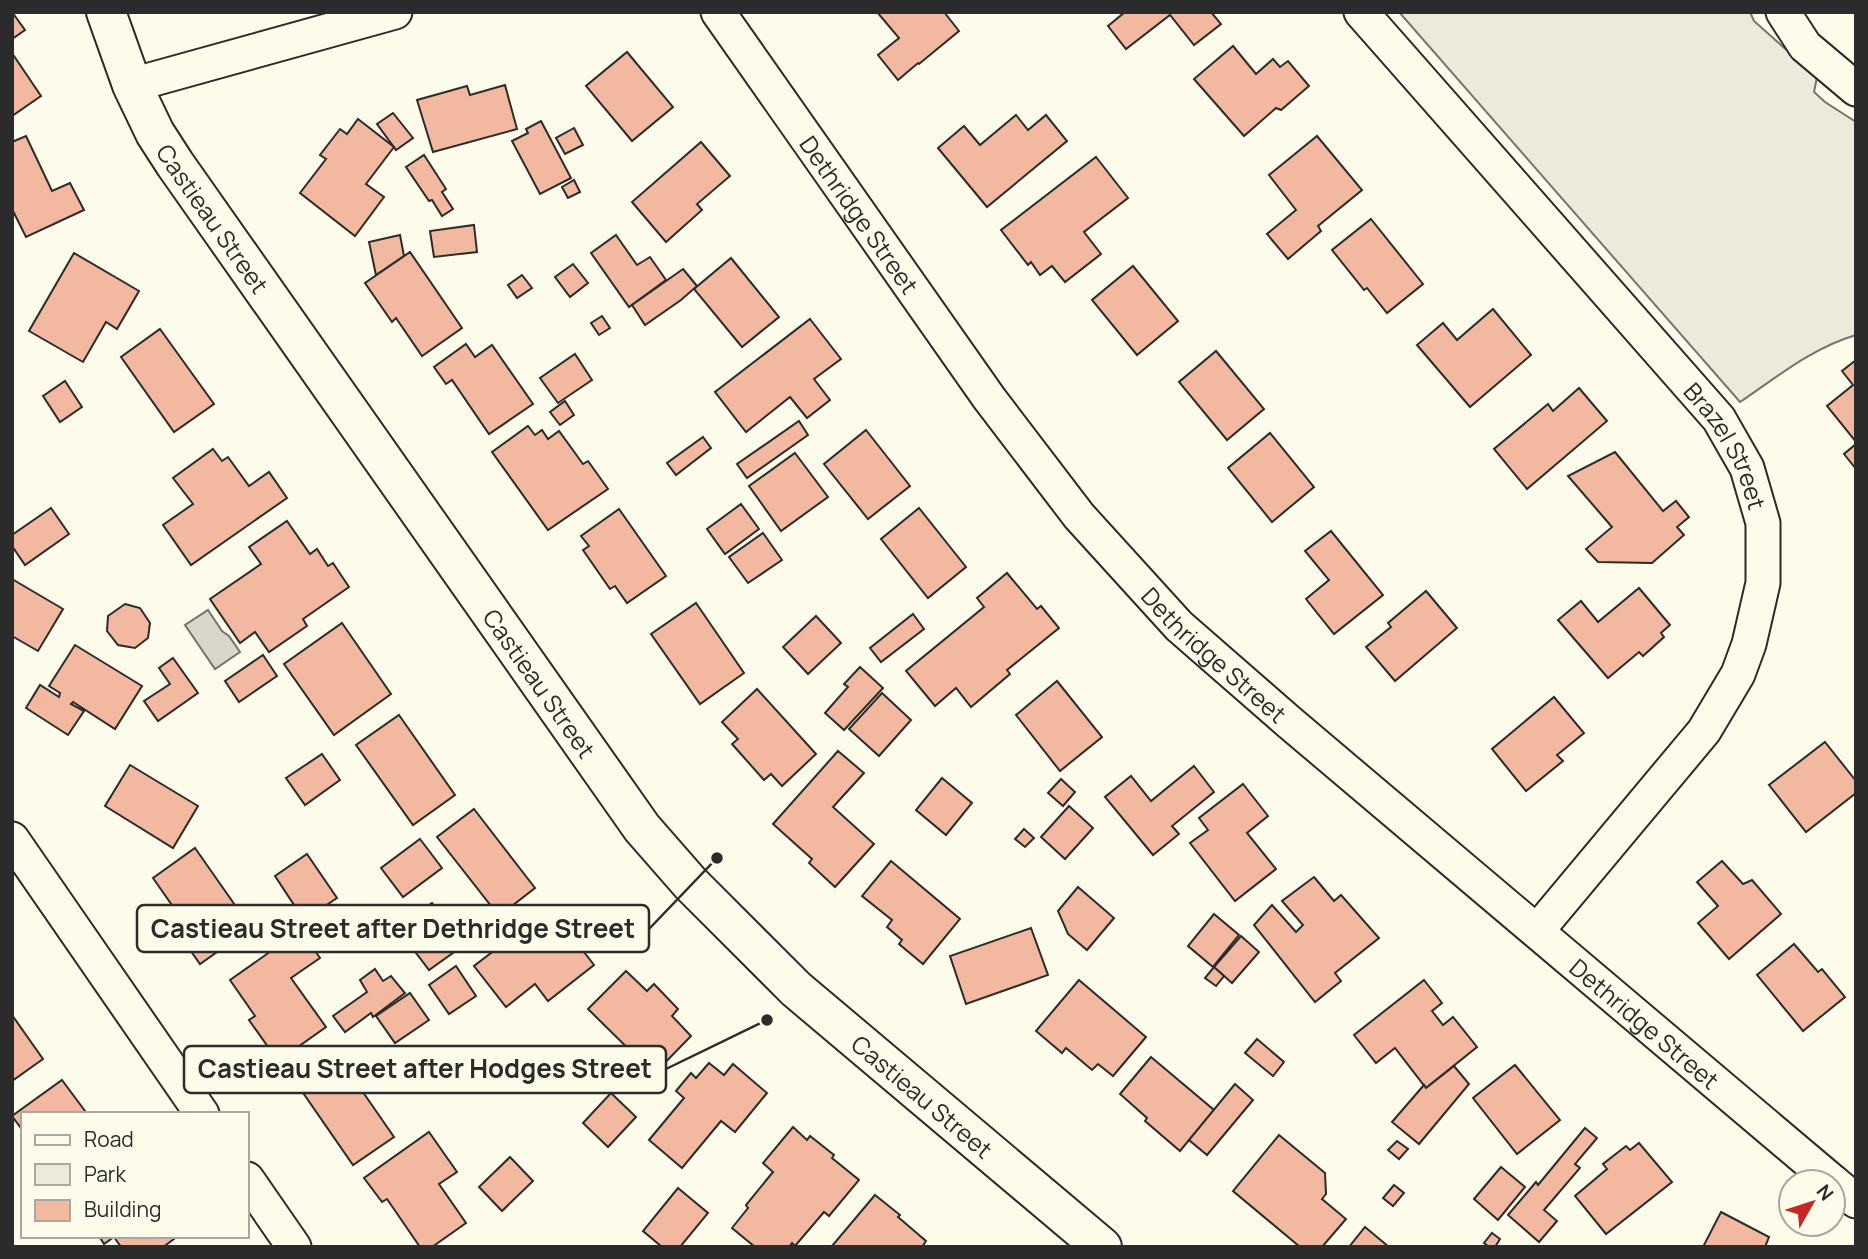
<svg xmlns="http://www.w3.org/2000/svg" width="1868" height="1259" font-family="Manrope,sans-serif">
  <rect width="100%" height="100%" fill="#fdfbea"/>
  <path fill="#ecebdb" stroke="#74746e" stroke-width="2" d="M1399,12H1750L1754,21L1817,77L1814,92L1825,102L1856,122V335C1812,348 1777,377 1740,402Z"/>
  <path fill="#d8d7c9" stroke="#74746e" stroke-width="2" d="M208,610L222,631L229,636L240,652L215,669L185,625Z"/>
  <g fill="#f2b8a0" stroke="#2b2b2b" stroke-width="2">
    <path d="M12,12L25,30L12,39Z"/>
    <path d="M877,12H944L959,31L919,64L918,63L898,80L878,55L899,38Z"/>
    <path d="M1125,12H1211L1221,24L1194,45L1170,15L1126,49L1108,26Z"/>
    <path d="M1233,46L1256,74L1273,59L1280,67L1288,61L1309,86L1281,110L1276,108L1244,136L1194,79Z"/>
    <path d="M627,52L673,107L632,141L586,86Z"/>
    <path d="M14,56L41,96L12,116V57Z"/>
    <path d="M505,85L517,129L433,152L417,100L467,86L470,95Z"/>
    <path d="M393,113L413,138L396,150L377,124Z"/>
    <path d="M1016,115L1028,130L1046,115L1067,141L987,207L938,148L964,126L980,145Z"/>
    <path d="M358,119L394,147L366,184L384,197L355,236L300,193L326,159L320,155L340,129L347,134Z"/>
    <path d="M541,121L571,178L540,194L512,141L528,133L526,129Z"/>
    <path d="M574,128L583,145L565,154L556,138Z"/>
    <path d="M26,136L52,191L70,183L84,210L26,237L12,209V142Z"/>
    <path d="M1317,136L1362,190L1318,226L1321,231L1288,259L1267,234L1296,210L1269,175Z"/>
    <path d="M701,142L730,176L697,204L702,210L666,242L632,202Z"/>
    <path d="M424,155L446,189L442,192L453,209L442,216L432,200L429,201L406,167Z"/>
    <path d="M1096,157L1128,198L1084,232L1101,254L1065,282L1052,266L1040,275L1031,262L1028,265L1001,230Z"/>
    <path d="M574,180L580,192L568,198L562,187Z"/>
    <path d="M1371,219L1423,284L1387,313L1367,288L1364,290L1332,250Z"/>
    <path d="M474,225L477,252L434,257L430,231Z"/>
    <path d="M400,235L404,256L376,275L369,242Z"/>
    <path d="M616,235L637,265L650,257L666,280L629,307L591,253Z"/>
    <path d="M410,252L462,328L422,356L396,318L392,322L365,283Z"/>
    <path d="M74,253L139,291L117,329L106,322L83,362L29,331Z"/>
    <path d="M731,258L779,317L742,347L694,289Z"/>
    <path d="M573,264L588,283L570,297L555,277Z"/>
    <path d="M1133,266L1178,321L1137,355L1092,300Z"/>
    <path d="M683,269L697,286L681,300L645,325L632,305Z"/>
    <path d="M522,275L532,288L517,298L508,285Z"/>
    <path d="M1493,309L1531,355L1470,407L1417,345L1443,323L1457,340Z"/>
    <path d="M602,316L610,328L599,335L591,323Z"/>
    <path d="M810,319L841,359L814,379L830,400L807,418L790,397L746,432L715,392Z"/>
    <path d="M160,329L214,404L174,432L121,357Z"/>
    <path d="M466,344L475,357L492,345L533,404L489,434L452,380L446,384L434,367Z"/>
    <path d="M1216,351L1264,409L1227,440L1179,382Z"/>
    <path d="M575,354L592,380L558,403L540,378Z"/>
    <path d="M1856,360V442L1827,406L1853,385L1842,371Z"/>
    <path d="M65,381L82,407L60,422L43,396Z"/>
    <path d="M1579,388L1607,421L1527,489L1494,449L1548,404L1553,411Z"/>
    <path d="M565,401L574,415L560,425L550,412Z"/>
    <path d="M799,421L808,435L747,478L737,464Z"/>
    <path d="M528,426L535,435L542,430L548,439L559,431L583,464L588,461L608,489L548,530L492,452Z"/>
    <path d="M866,430L910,486L868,519L824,464Z"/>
    <path d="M1270,433L1314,487L1272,522L1228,468Z"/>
    <path d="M703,437L711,448L676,475L667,463Z"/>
    <path d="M1856,444V469L1844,454Z"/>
    <path d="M213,449L222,461L228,457L249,486L269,472L287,498L191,565L163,525L193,504L173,478Z"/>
    <path d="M1615,452L1663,511L1676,501L1689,517L1677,527L1684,535L1652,563L1598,562L1586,549L1612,527L1568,476Z"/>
    <path d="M795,453L828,497L781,531L749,486Z"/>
    <path d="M741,504L759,529L725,554L707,529Z"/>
    <path d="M51,508L69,534L25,565L12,546V535Z"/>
    <path d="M919,508L966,567L928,598L881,539Z"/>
    <path d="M619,509L666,576L627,603L615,586L610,589L583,550L589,546L581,536Z"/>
    <path d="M287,521L310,554L317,549L328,566L333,563L349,587L303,619L307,626L269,652L255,632L240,643L210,599L261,564L249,547Z"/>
    <path d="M1331,531L1383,595L1334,634L1306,599L1329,580L1305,551Z"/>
    <path d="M763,533L782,560L748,583L729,557Z"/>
    <path d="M1007,573L1037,609L1041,606L1059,628L1007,670L1010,674L971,707L956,688L935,706L906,671L984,607L977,598Z"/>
    <path d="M12,579L63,609L38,651L12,636Z"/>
    <path d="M1639,588L1670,625L1661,633L1664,637L1643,656L1639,652L1608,678L1558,620L1581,601L1598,622Z"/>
    <path d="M1426,591L1457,628L1395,681L1366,647L1391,627L1388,623Z"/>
    <path d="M696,603L744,673L700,704L651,634Z"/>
    <path d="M125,604L140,608L150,623L148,638L135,648L118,645L107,631L108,616Z"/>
    <path d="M913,614L924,629L881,662L870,648Z"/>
    <path d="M816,616L841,643L808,674L783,647Z"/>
    <path d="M342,623L391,694L334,735L284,664Z"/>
    <path d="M75,645L142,686L115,729L73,702L71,704L84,711L68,735L26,708L40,685L59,697L60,693L49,686Z"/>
    <path d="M263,655L277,676L239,702L225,681Z"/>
    <path d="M173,658L198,693L158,721L144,701L170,684L159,668Z"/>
    <path d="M860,667L883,688L844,730L825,713L848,687L844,684Z"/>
    <path d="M1057,681L1102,737L1060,771L1016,715Z"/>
    <path d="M757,689L816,754L782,786L771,774L764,780L732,744L738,739L722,722Z"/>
    <path d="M882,693L911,720L879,756L849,729Z"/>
    <path d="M1554,697L1584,733L1557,755L1563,761L1526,791L1492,749Z"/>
    <path d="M399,715L455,795L413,825L356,745Z"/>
    <path d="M1825,742L1856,781V793L1806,832L1769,785Z"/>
    <path d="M838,751L864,773L833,807L874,844L835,887L809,863L812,859L773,824Z"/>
    <path d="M322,754L340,780L305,805L286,778Z"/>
    <path d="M130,765L198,806L173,848L105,806Z"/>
    <path d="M1194,766L1214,792L1172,826L1179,834L1153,855L1105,797L1131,776L1151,801Z"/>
    <path d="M942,778L972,803L946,835L916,810Z"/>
    <path d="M1061,779L1075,792L1063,806L1048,793Z"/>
    <path d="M1243,784L1268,816L1247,833L1276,869L1235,901L1190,843L1208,830L1199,818Z"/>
    <path d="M1069,806L1093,828L1065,859L1041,837Z"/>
    <path d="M474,809L535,888L499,916L437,837Z"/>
    <path d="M1024,829L1034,838L1025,847L1015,839Z"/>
    <path d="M420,839L442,868L403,897L381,868Z"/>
    <path d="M195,848L251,928L200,964L174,927L183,921L153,878Z"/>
    <path d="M307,854L337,898L304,920L275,876Z"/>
    <path d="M891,861L960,919L923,964L899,944L902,940L887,927L892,920L862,896Z"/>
    <path d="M1722,861L1743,884L1752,880L1781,914L1729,959L1698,923L1718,906L1697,882Z"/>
    <path d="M1314,877L1334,901L1341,895L1379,938L1335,973L1341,981L1315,1002L1254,925L1272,905L1296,932L1303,925L1282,901Z"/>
    <path d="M1078,887L1114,918L1087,950L1068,934L1058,911Z"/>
    <path d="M432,903L464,945L429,970L398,929Z"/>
    <path d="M550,908L594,965L548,1001L535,984L506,1007L474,966Z"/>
    <path d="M1214,914L1239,935L1213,967L1188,946Z"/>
    <path d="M1031,928L1048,975L966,1004L950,956Z"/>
    <path d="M301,930L320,958L291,978L326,1027L278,1061L249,1020L255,1016L230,980Z"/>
    <path d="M1241,936L1259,952L1232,983L1214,967Z"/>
    <path d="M1794,944L1818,972L1822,969L1845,997L1803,1031L1757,975Z"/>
    <path d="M456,966L476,996L449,1014L429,985Z"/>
    <path d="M1214,967L1224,976L1216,986L1205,978Z"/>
    <path d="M375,969L383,981L391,976L405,993L373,1017L371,1013L345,1032L333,1016L367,992L360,980Z"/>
    <path d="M626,971L647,991L654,984L678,1009L672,1016L691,1036L654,1074L588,1009Z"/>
    <path d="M1079,980L1146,1037L1113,1076L1098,1064L1092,1070L1066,1048L1062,1053L1036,1031Z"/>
    <path d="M1424,980L1442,1003L1432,1011L1443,1025L1453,1017L1477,1047L1426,1088L1395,1048L1376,1063L1354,1035Z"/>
    <path d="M410,993L429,1020L395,1043L376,1016Z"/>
    <path d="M12,1015L43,1059L12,1081Z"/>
    <path d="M1257,1039L1284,1062L1273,1076L1245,1053Z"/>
    <path d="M1151,1057L1214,1110L1180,1151L1145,1121L1147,1118L1120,1094Z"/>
    <path d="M340,1059L394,1137L353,1165L299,1087Z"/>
    <path d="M709,1063L724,1075L733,1064L767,1093L735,1132L721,1121L682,1168L649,1140L684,1098L676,1091L691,1073L696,1078Z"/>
    <path d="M1515,1065L1560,1120L1517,1154L1473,1098Z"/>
    <path d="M1454,1066L1469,1084L1419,1144L1392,1122L1424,1085L1426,1088Z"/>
    <path d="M62,1080L85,1111L81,1114H23V1131L12,1116Z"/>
    <path d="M1235,1084L1253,1100L1207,1155L1189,1140Z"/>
    <path d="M611,1093L636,1117L608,1147L583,1123Z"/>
    <path d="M793,1127L807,1140L810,1136L834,1155L832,1158L859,1180L829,1216L824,1212L795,1246L792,1243L789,1247H755L732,1228L748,1208L746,1205L773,1172L763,1163Z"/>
    <path d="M1585,1128L1597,1138L1575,1164L1580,1168L1544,1210L1557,1221L1539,1242L1508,1215L1536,1182L1538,1185Z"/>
    <path d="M429,1132L457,1172L439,1184L466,1223L432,1247H420L387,1199L382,1202L364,1178Z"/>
    <path d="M1279,1135L1325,1173L1326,1194L1322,1199L1346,1219L1322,1247H1300L1233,1191Z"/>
    <path d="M1397,1141L1408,1149L1399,1159L1388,1150Z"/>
    <path d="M1639,1143L1672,1182L1606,1234L1575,1196L1607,1169L1603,1164L1626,1146L1630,1150Z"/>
    <path d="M510,1157L533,1181L502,1211L479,1187Z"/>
    <path d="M1501,1167L1525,1187L1498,1220L1474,1199Z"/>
    <path d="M1394,1185L1404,1193L1393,1206L1383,1198Z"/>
    <path d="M678,1188L708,1213L680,1247H662L643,1231Z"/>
    <path d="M875,1195L900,1215L898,1217L926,1241L922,1247L832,1246Z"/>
    <path d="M1721,1212L1769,1237L1765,1247H1703Z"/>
    <path d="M1365,1227L1389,1247H1349Z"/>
    <path d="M1492,1233L1500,1239L1495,1247H1489L1484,1243Z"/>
    <path d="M99,1236H172L174,1239L163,1247H121L114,1237L104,1244Z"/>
  </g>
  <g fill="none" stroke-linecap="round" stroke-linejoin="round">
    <defs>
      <g id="street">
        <path id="s1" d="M718,12L989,398L1079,516L1179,626L1289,722L1833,1182"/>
        <path id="s2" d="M1361,12L1719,419L1747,468L1763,523V583L1749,644L1738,674L1704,731L1537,931"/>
        <path d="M1783,12L1805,46L1856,89"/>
        <path d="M132,85L395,12"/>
        <path d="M12,839L202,1114"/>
        <path d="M247,1179L294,1247"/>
        <path d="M1833,1182L1856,1201"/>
      </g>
      <g id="secondary">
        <path id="s3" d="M106,12L132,85L155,133L175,164L642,828L691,884L796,989L1102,1247"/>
      </g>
    </defs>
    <use href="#street" stroke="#2b2b2b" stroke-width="37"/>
    <use href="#secondary" stroke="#2b2b2b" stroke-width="42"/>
    <use href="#street" stroke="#fdfbea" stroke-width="33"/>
    <use href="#secondary" stroke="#fdfbea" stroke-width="38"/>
  </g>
  <g text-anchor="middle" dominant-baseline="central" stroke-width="5" stroke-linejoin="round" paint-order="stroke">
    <g font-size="24" fill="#2b2b2b" stroke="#fdfbea">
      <text stroke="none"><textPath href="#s1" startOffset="247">Dethridge Street</textPath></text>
      <text stroke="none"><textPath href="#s3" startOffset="234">Castieau Street</textPath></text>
      <text stroke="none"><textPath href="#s2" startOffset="569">Brazel Street</textPath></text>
      <text stroke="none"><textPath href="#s1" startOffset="814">Dethridge Street</textPath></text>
      <text stroke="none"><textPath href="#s3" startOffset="802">Castieau Street</textPath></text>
      <text stroke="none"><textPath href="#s1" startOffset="1381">Dethridge Street</textPath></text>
      <text stroke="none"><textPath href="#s3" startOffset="1368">Castieau Street</textPath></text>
    </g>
  </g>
  <path fill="none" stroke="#2b2b2b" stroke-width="2.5" d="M717 858L649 929M767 1020L666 1069"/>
  <g fill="#2b2b2b" stroke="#fdfbea" stroke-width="2.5">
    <circle cx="717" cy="858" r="7"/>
    <circle cx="767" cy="1020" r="7"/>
  </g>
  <g fill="#fdfbea" stroke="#2b2b2b" stroke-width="2.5">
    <rect x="137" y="905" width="512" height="47" rx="7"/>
    <rect x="184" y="1046" width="482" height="47" rx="7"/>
  </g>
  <g font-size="26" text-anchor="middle" font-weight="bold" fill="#2b2b2b">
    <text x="393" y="938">Castieau Street after Dethridge Street</text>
    <text x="425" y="1078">Castieau Street after Hodges Street</text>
  </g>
  <rect width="1868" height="1259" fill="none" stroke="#2b2b2b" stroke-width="28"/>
  <rect x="21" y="1112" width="228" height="126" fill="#fdfbea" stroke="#a9a89e" stroke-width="2"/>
  <rect x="35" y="1135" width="35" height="10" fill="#fdfbea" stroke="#a9a89e" stroke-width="2"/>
  <text x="84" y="1147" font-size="21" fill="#2b2b2b">Road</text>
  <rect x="35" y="1164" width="35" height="21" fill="#ecebdb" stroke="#a9a89e" stroke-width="2"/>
  <text x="84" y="1182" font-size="21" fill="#2b2b2b">Park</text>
  <rect x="35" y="1200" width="35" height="21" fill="#f2b8a0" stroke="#a9a89e" stroke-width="2"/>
  <text x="84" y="1217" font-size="21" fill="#2b2b2b">Building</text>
  <g transform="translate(1812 1203) rotate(51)"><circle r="33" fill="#fdfbea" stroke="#a9a89e" stroke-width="2"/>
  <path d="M0-5L12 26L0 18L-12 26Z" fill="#c62828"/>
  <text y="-10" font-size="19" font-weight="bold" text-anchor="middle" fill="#2b2b2b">N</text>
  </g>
</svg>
